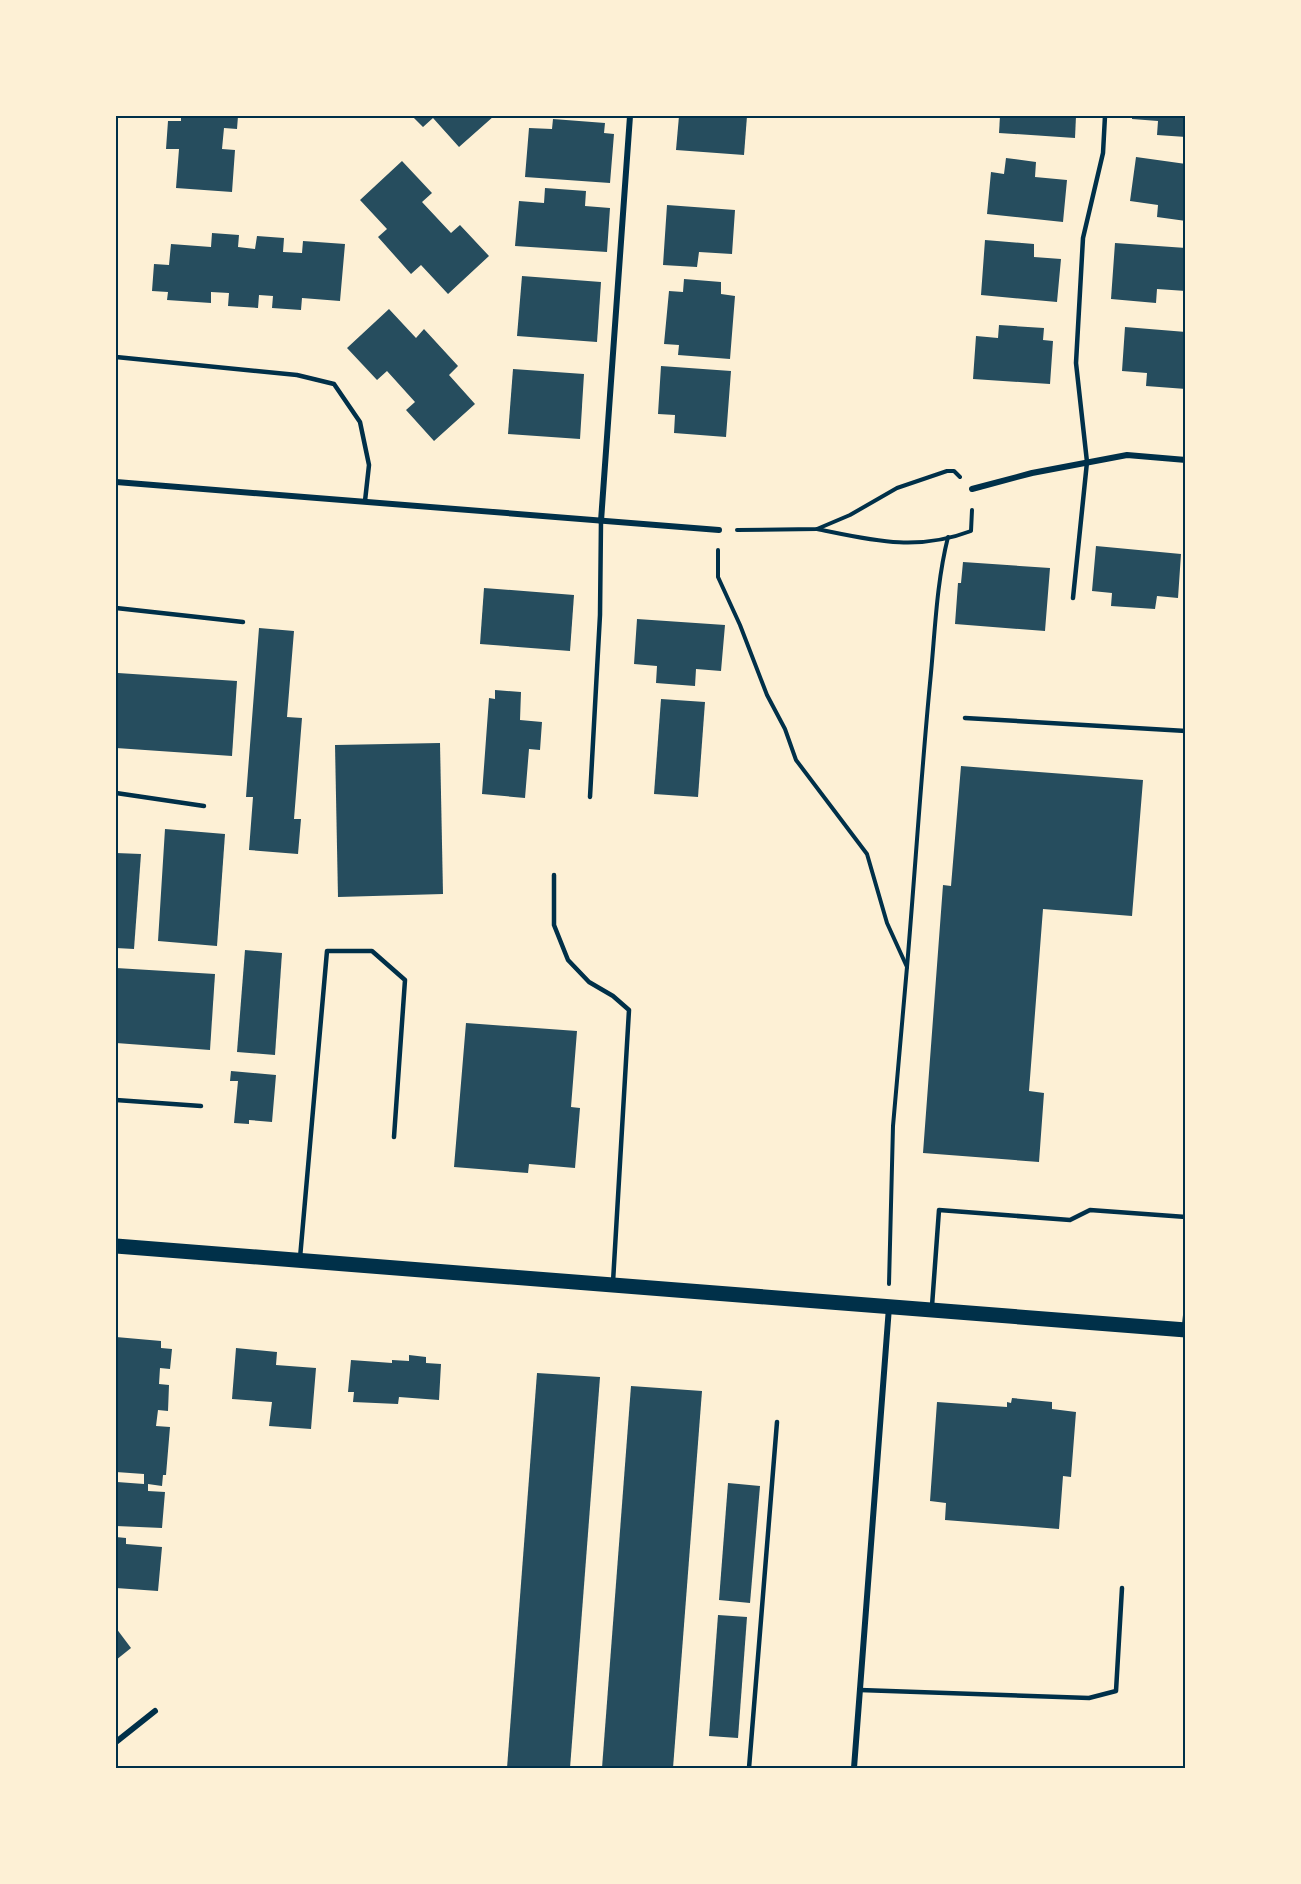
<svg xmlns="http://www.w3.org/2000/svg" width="1301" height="1884" font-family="'Space Grotesk',sans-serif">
  <rect width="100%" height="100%" fill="#fdf0d5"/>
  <g fill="#264d5e">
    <path d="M181,116H238L237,129L224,128L222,149L235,150L232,192L176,188L179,149H166L168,121H181Z"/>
    <path d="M412,116H494L459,147L433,118L423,127Z"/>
    <path d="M679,116H747L744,155L676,150Z"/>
    <path d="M1000,116H1076L1075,138L999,133Z"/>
    <path d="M1132,116H1186V137L1157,135L1158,121L1132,119Z"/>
    <path d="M553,119L605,123L604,133L614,134L610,183L525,177L529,128L552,129Z"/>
    <path d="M1136,157L1186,164V221L1157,217L1158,205L1130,201Z"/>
    <path d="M1006,158L1036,162L1035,177L1067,180L1063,222L987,214L991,172L1004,174Z"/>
    <path d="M402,161L432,193L422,202L451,233L460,225L489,256L448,294L421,265L411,274L378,237L387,229L360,200Z"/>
    <path d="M545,188L586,191L585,206L610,208L607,252L515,246L519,201L544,203Z"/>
    <path d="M667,205L735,210L732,254L699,252L697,267L663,265Z"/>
    <path d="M212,233L239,235L238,247L255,249L257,236L284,238L283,252L302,253L303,241L345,244L340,301L302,298L301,310L272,308L273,296L259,295L258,308L228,306L229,293L211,292V303L167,300L168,292L152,291L154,264L169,265L171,244L211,247Z"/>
    <path d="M985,240L1034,244V257L1061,259L1057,302L981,295Z"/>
    <path d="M1115,243L1186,248V291L1157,289L1156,303L1111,299Z"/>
    <path d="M522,276L601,282L597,342L517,336Z"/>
    <path d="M684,279L721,282V294L735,296L730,359L678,355L679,345L664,344L669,291L683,292Z"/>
    <path d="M389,309L416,338L424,329L458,366L449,375L475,404L434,441L406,410L415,402L387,371L377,380L347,348Z"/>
    <path d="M999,325L1044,328L1043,340L1053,341L1050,384L973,379L976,336L998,338Z"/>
    <path d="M1125,327L1186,332V389L1146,386L1147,373L1122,371Z"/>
    <path d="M661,366L731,371L726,437L674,433L675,415L658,414Z"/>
    <path d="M513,369L584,374L580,439L508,434Z"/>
    <path d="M1096,546L1181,554L1178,598L1157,596L1155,609L1111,606L1112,593L1092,591Z"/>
    <path d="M963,562L1050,568L1045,631L955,624L958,583H961Z"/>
    <path d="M484,588L574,595L570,651L480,644Z"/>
    <path d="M637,619L725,625L721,671L696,669L695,686L656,683L657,666L634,664Z"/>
    <path d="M259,628L294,631L287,717L302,718L294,819H301L298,854L249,850L253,797H246Z"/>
    <path d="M118,673L237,681L232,756L116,748Z"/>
    <path d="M495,690L521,692L520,720L542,722L540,750L529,749L525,798L482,794L489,698L495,699Z"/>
    <path d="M661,699L705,702L698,797L654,794Z"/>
    <path d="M440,743L443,894L338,897L335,745Z"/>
    <path d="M961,766L1143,780L1132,916L1043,909L1029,1091L1044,1093L1039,1162L923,1153L943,885L951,886Z"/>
    <path d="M165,829L225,834L217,946L158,941Z"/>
    <path d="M116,853L141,854L134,949L116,948Z"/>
    <path d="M245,950L282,953L275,1055L237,1052Z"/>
    <path d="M116,968L215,974L210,1050L116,1043Z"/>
    <path d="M466,1023L577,1031L571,1107L580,1108L575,1168L529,1164L528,1173L454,1167Z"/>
    <path d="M231,1071L276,1075L272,1122L249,1120V1124L234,1123L238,1081H230Z"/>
    <path d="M116,1337L161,1341V1348L172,1349L170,1369L160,1368L159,1384L169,1385L168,1411L158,1410L156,1426L170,1427L166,1475H163L162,1486L148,1484V1491L165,1492L162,1528L116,1526L117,1482L144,1484V1474L116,1472L117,1430H116Z"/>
    <path d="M236,1348L277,1352L276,1365L316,1368L311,1429L269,1426L272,1402L232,1399Z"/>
    <path d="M409,1355L426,1357V1363L441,1364L439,1400L399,1397L398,1404L353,1402L354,1392H348L351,1360L392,1363V1360L409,1361Z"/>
    <path d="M537,1373L600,1377L570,1768H507Z"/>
    <path d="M631,1386L702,1391L673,1768H602Z"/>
    <path d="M1012,1398L1052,1402V1409L1076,1412L1071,1477L1063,1476L1059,1529L945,1520L946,1503L930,1501L937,1402L1007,1407V1402L1011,1403Z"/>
    <path d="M728,1483L760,1486L750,1603L719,1600Z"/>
    <path d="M116,1537L126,1538V1544L162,1547L158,1591L116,1588Z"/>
    <path d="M718,1615L747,1617L738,1738L709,1736Z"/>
    <path d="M116,1628L131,1648L116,1660Z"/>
  </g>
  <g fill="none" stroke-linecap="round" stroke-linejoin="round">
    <g stroke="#003049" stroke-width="4">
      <path d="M817,529C871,540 916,552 971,531L972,510"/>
      <path d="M737,530L817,529L850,515L897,488L947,471H954L960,477"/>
      <path d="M718,550V577L740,625L767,695L785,729L796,760L867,854L887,923L907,967L893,1126L889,1284"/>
      <path d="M907,967C915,872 921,777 930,683C935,635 936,585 948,537"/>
    </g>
    <g stroke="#003049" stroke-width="4.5">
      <path d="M116,357L297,375L334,384L360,422L369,465L365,501"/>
      <path d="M1073,598L1087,462L1076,363L1083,238L1103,153L1105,116"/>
      <path d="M116,608L243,622"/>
      <path d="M965,718L1186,731"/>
      <path d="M116,793L204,806"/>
      <path d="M590,797L600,615L601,521"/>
      <path d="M554,875V925L568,960L589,982L613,996L629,1010L613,1282"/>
      <path d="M116,1100L201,1106"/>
      <path d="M300,1258L327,951H372L405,980L394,1137"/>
      <path d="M932,1306L939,1210L1070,1220L1090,1210L1186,1217"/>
      <path d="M1184,1327L1186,1308"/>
      <path d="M860,1690L1089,1698L1116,1691L1122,1588"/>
      <path d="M749,1768L777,1422"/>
    </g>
    <g stroke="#003049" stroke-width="6">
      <path d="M116,482L719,530"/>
      <path d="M972,489L1032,473L1127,455L1186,460"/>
      <path d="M601,521L630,116"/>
      <path d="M116,1742L155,1711"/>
      <path d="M854,1768L889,1307"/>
    </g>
    <path stroke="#003049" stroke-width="15" d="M116,1246L1186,1330"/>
  </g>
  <rect width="1301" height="1884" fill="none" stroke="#fdf0d5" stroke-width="234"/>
  <rect x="117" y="117" width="1067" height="1650" fill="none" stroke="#003049" stroke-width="2"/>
</svg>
